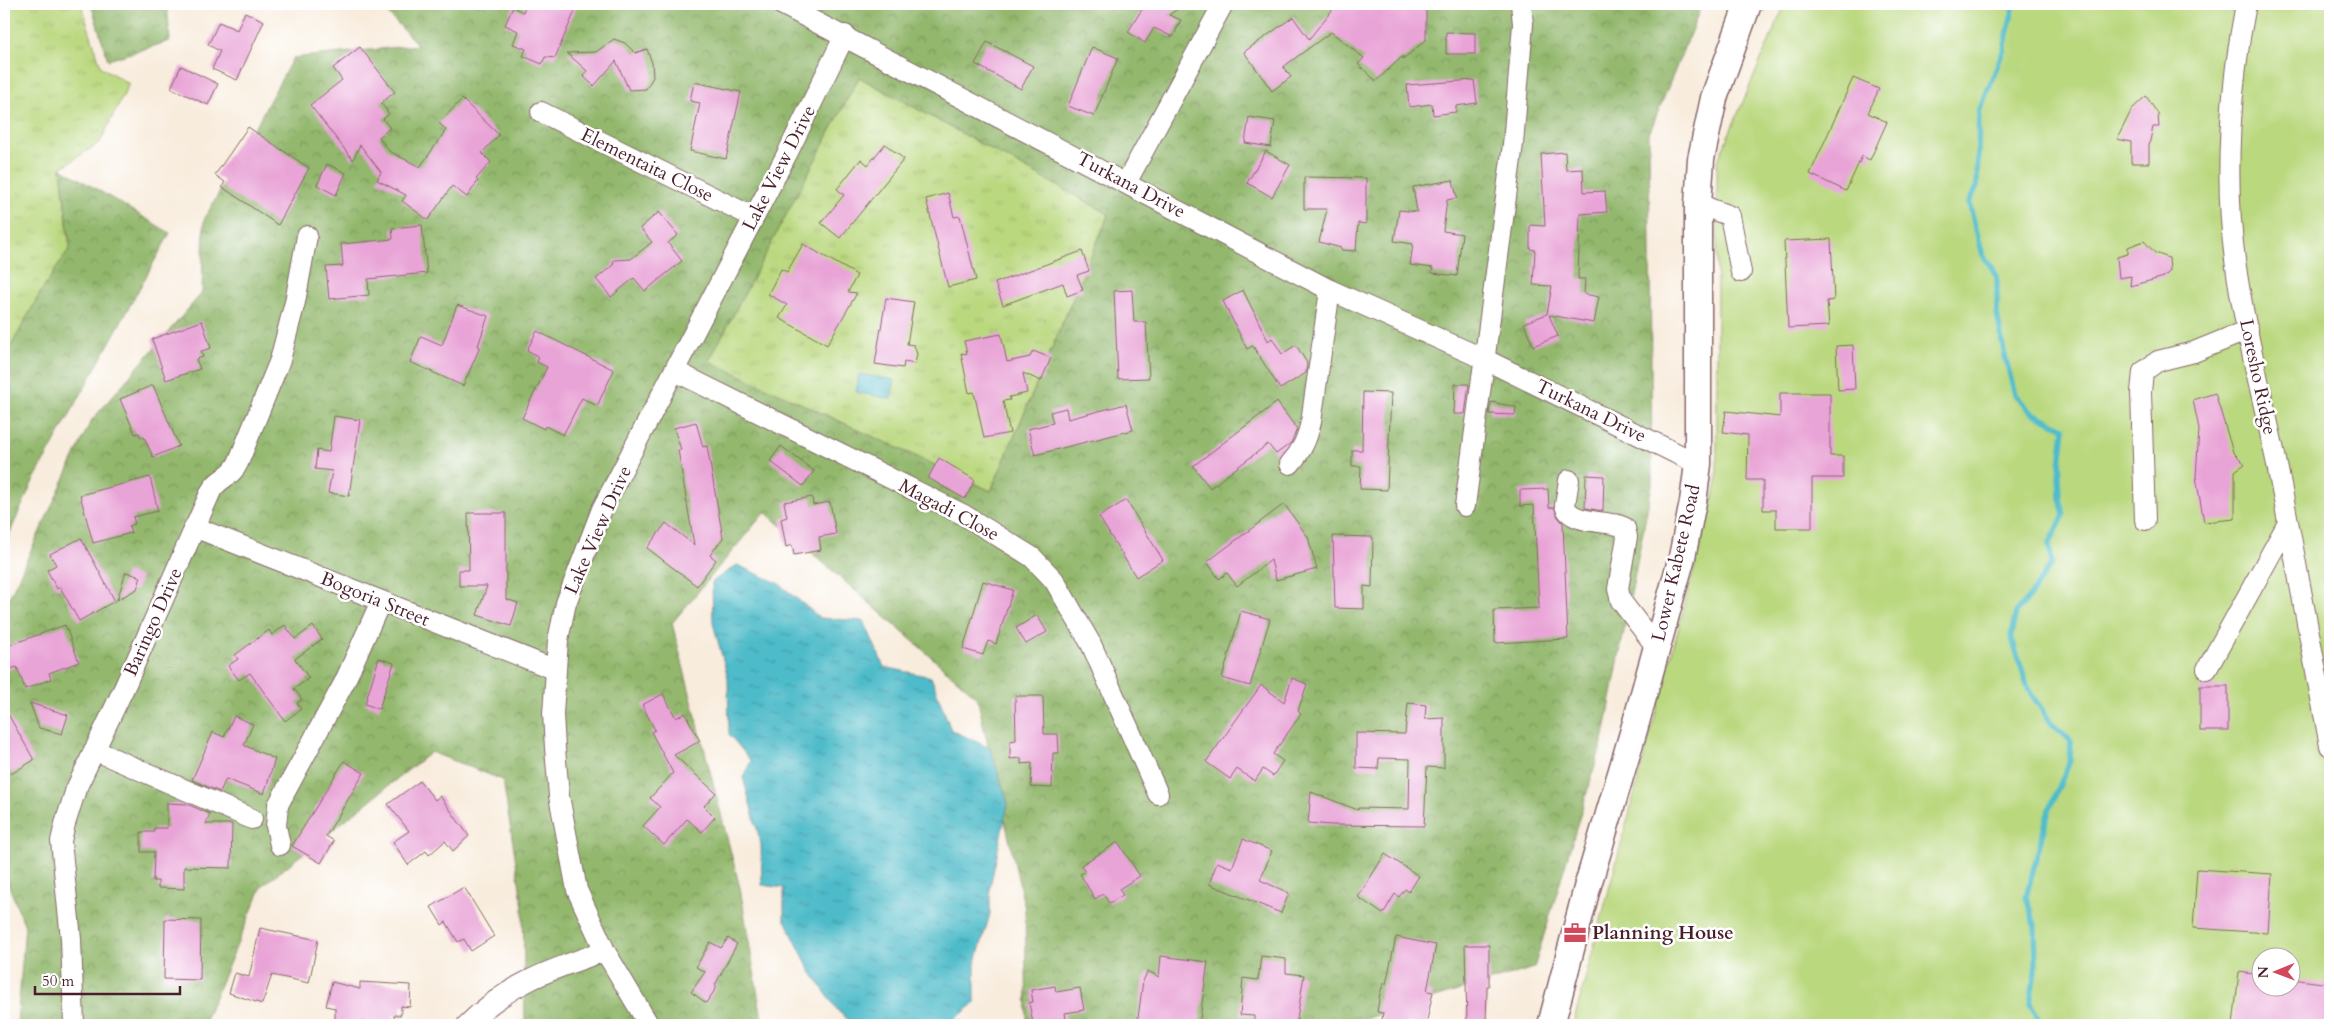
<svg xmlns="http://www.w3.org/2000/svg" width="2334" height="1029" font-family="Cardo,serif">
  <defs>
    <pattern id="grass-tufts" width="24" height="20" patternUnits="userSpaceOnUse" patternTransform="scale(1.25)"><rect width="24" height="20" fill="#bad87e"/><path d="M3 7l-1-3M5 7V3M7 7l1-3M15 17l-1-3M17 17v-4M19 17l1-3" fill="none" stroke="#a1b96d"/></pattern>
    <pattern id="forest-crowns" width="20" height="18" patternUnits="userSpaceOnUse" patternTransform="scale(1.25)"><rect width="20" height="18" fill="#93b86d"/><path d="M2 6a3 3 0 1 1 6 0M12 15a3 3 0 1 1 6 0" fill="none" stroke="#7a955a"/></pattern>
    <pattern id="water-ripples" width="26" height="14" patternUnits="userSpaceOnUse" patternTransform="scale(1.25)"><rect width="26" height="14" fill="#4ebbc9"/><path d="M2 4q2-2 4 0t4 0M15 11q2-2 4 0t4 0" fill="none" stroke="#4397a3"/></pattern>
  </defs>
  <rect width="100%" height="100%" fill="#fff"/>
  <filter id="ink" filterUnits="userSpaceOnUse"><feTurbulence type="fractalNoise" baseFrequency=".02" numOctaves="2"/><feDisplacementMap in="SourceGraphic" scale="10" xChannelSelector="R" yChannelSelector="G"/><feConvolveMatrix kernelMatrix="1 2 1 2 8 2 1 2 1" color-interpolation-filters="sRGB"/></filter>
  <filter id="wash" filterUnits="userSpaceOnUse"><feTurbulence type="fractalNoise" baseFrequency=".0096" numOctaves="4" result="noise"/><feDisplacementMap in="SourceGraphic" scale="20" xChannelSelector="R" yChannelSelector="G"/><feGaussianBlur stdDeviation="1.12" result="paint"/><feColorMatrix in="noise" values="0 0 0 0 0 0 0 0 0 0 0 0 0 0 0 0 0 1.4 0 .05"/><feComposite in="paint" operator="in"/></filter>
  <g filter="url(#wash)">
    <rect width="100%" height="100%" fill="#f8ecdc"/>
    <g fill="url(#grass-tufts)" stroke="#827c54">
      <path d="M4,4H81L101,67L129,84L100,142L61,168L70,248L42,290L4,359Z"/>
      <path d="M859,77L1109,214L991,491L708,361Z"/>
    </g>
    <g fill="url(#forest-crowns)" stroke="#6e6c4c" fill-rule="evenodd">
      <path d="M91,4H167L170,41L108,60Z"/>
      <path d="M379,4H1702L1649,134L1652,484L1604,736L1534,968L1344,1025H1027L1025,909L977,697L765,512L672,623L740,888L763,1025H525L523,907L503,780L431,752L262,886L203,1025H17L25,926L4,874V609L91,421L202,293L204,220L293,58L418,45ZM859,77L1109,214L991,491L709,361Z"/>
      <path d="M61,168L170,233L32,483L4,546V359L42,290L70,248Z"/>
    </g>
    <path fill="#bad87e" stroke="#827c54" fill-rule="evenodd" d="M1785,4H2330V1025H1573L1717,483V162ZM2262,956H2292V986H2262Z"/>
    <g fill="url(#water-ripples)" stroke="#4c6d7a">
      <path d="M859,374L895,380L891,399L856,392Z"/>
      <path d="M737,565L778,583L820,618L864,621L884,667L931,677L951,730L990,748L1008,803L990,887V914L975,965V1003L948,1025H854L838,1011L810,970L784,918V888L762,885L761,844L743,777L751,761L729,734L728,678L713,623L712,582Z"/>
    </g>
    <g fill="none" stroke-linecap="round" stroke-linejoin="round">
      <path stroke="#4ebbc9" stroke-width="5.5" d="M2014,4L2004,49L1979,112L1977,186L1969,203L1983,255L1997,276V313L2004,352L2015,395L2031,412L2064,428L2059,475L2060,498L2064,515L2049,545L2052,563L2030,596L2016,612L2011,636L2029,691L2052,724L2071,741L2070,761L2049,810L2026,897L2035,925L2036,965L2030,1004L2043,1025"/>
    </g>
    <g id="blocks">
      <g fill="#e9a4d7">
        <path d="M526,4H578L555,58L545,57L542,64L523,56L526,49L513,44L518,31L505,25L513,7L523,12Z"/>
        <path d="M1145,4H1184L1169,15L1181,20L1173,37L1154,28L1145,43L1128,32Z"/>
        <path d="M1337,4H1426V40L1403,59V56L1376,81L1358,64L1364,58L1331,32L1283,67L1291,77L1272,91L1244,52L1293,17L1309,39Z"/>
        <path d="M245,12L264,21L237,80L212,69L220,51L208,45L219,22L237,30Z"/>
        <path d="M1446,32L1475,33V54H1446Z"/>
        <path d="M614,39L625,43L635,53L647,49L652,63L653,77L646,89L629,90L616,61L594,86L583,76L587,71L567,53L596,52Z"/>
        <path d="M987,42L1033,66L1021,89L975,64Z"/>
        <path d="M360,47L395,92L381,103L389,114L383,119L390,128L379,137L389,151L420,167L446,130L439,123L462,99L499,135L482,153L491,162L476,179L478,181L467,197L452,186L428,220L402,201L406,195L377,180L381,172L360,145L353,160L310,105L342,80L333,68Z"/>
        <path d="M1092,47L1118,58L1094,116L1068,106Z"/>
        <path d="M181,66L218,84L208,105L171,88Z"/>
        <path d="M1853,78L1879,89L1868,113L1887,122L1870,160L1862,156L1846,191L1810,174Z"/>
        <path d="M1474,80L1477,103L1456,106V112L1433,115L1432,104L1409,107L1407,85Z"/>
        <path d="M694,82L741,92L726,159L690,151L700,103L690,101Z"/>
        <path d="M2146,96L2158,114L2159,127H2153L2149,145V163H2131V142L2117,139L2132,109Z"/>
        <path d="M1249,117L1275,121L1271,147L1245,143Z"/>
        <path d="M248,127L309,168L278,225L222,187L225,182L215,175Z"/>
        <path d="M885,144L904,159L840,238L821,223L844,195L837,189L861,159L868,165Z"/>
        <path d="M1266,151L1290,165L1272,197L1247,183Z"/>
        <path d="M1565,152L1566,170L1583,169L1584,192L1605,191L1607,212L1580,214L1578,279H1585L1584,294L1599,297L1594,323L1549,315L1558,336L1533,346L1524,323L1547,314L1552,286L1533,285L1535,250L1530,249V225L1545,226L1541,154Z"/>
        <path d="M327,164L346,173L336,195L317,185Z"/>
        <path d="M1304,177L1366,178V224L1358,223L1356,251L1341,250V248L1319,242L1327,209H1304Z"/>
        <path d="M1453,180L1457,198L1447,200L1443,231L1462,234L1457,276L1432,273L1433,268L1410,265L1413,244L1394,241L1399,210L1417,212L1413,187Z"/>
        <path d="M948,193L954,217L960,216L976,280L948,287L926,199Z"/>
        <path d="M659,212L678,235L668,243L682,261L645,291L634,278L611,297L596,279L613,265L614,260L631,259L652,242L640,228Z"/>
        <path d="M422,225L427,273L368,279L369,295L329,299L326,267L343,266L341,244L393,239L392,228Z"/>
        <path d="M1831,239L1834,300L1827,301L1829,326L1788,328L1784,241Z"/>
        <path d="M2144,241L2155,253L2169,258L2170,271L2164,277L2130,286L2131,276L2119,278L2117,257L2128,254V247Z"/>
        <path d="M803,244L857,275L848,292L857,293L827,345L779,318L787,305L768,294L781,269L787,272Z"/>
        <path d="M1082,251L1089,271L1077,275L1083,290L1067,296L1063,283L1003,305L995,283Z"/>
        <path d="M1132,290L1134,322H1146L1149,378L1118,379L1114,291Z"/>
        <path d="M1243,290L1268,341L1272,338L1282,354L1296,345L1307,363L1306,373L1280,389L1253,346L1247,349L1223,301Z"/>
        <path d="M886,298L914,302L907,344L914,345L917,354L915,364L904,362L903,368L875,364Z"/>
        <path d="M457,305L488,316L478,346L480,347L463,386L410,362L421,336L442,345Z"/>
        <path d="M202,321L211,348L201,351L203,357L196,359L200,369L166,380L152,339Z"/>
        <path d="M537,331L614,370L597,406L582,398L563,435L545,426L544,429L522,418L547,367L537,362L539,357L527,350Z"/>
        <path d="M1001,334L1007,362L1030,357L1033,351L1051,358L1041,381L1023,373L1027,393L1009,397L1010,400L1003,401L1010,433L984,438L974,392L969,393L961,353L967,354L964,341Z"/>
        <path d="M1853,345L1855,389L1838,390L1836,346Z"/>
        <path d="M1455,384H1469L1465,414H1454Z"/>
        <path d="M153,385L179,446L153,457L144,437L141,438L139,433L135,434L120,399Z"/>
        <path d="M1363,392L1391,393L1387,490L1360,489L1361,466H1352V450H1362Z"/>
        <path d="M1780,393H1830V456H1843V478H1812V528H1776V510H1763V480H1747L1748,435L1723,432L1726,411L1780,417Z"/>
        <path d="M2215,393L2233,452L2245,464L2235,471V519L2204,522L2196,477L2199,429L2193,400Z"/>
        <path d="M1277,402L1297,429L1291,443L1276,454L1268,444L1210,488L1193,466Z"/>
        <path d="M1491,402L1516,407L1515,415L1489,414Z"/>
        <path d="M1126,404L1133,430L1035,455L1028,429L1053,423L1050,412L1066,408L1068,419Z"/>
        <path d="M334,416L360,420L349,496L328,493L332,471L315,469L317,450L329,452Z"/>
        <path d="M696,422L703,447L707,446L723,538L710,555L716,560L697,586L647,548L666,523L694,545L678,450H681L674,428Z"/>
        <path d="M781,446L814,471L803,486L770,461Z"/>
        <path d="M939,458L975,480L965,499L928,478Z"/>
        <path d="M1586,475L1604,476L1603,511L1585,508Z"/>
        <path d="M150,477L158,511L133,517L135,524L129,526L131,533L93,543L80,495Z"/>
        <path d="M1548,489L1549,508L1554,507L1558,517L1563,523L1568,639L1495,643L1494,610L1539,608L1534,505L1520,506V490Z"/>
        <path d="M812,497L813,505L830,502L836,534L819,537L821,550L794,555L792,545L786,547L781,519L787,517L784,502Z"/>
        <path d="M1126,500L1163,560L1136,577L1099,517Z"/>
        <path d="M1284,504L1308,537L1317,569L1276,580L1271,560L1237,586L1227,573L1219,579L1207,562Z"/>
        <path d="M468,513H506V599L518,603L511,626L477,615L487,586H459V570H469Z"/>
        <path d="M1333,536L1373,537L1372,587L1364,586V609L1335,608Z"/>
        <path d="M81,538L115,601L79,621L60,587L57,589L47,570L56,565L50,554Z"/>
        <path d="M126,572L141,577L137,589L117,600Z"/>
        <path d="M983,581L1013,590L996,644L988,641L983,655L963,649Z"/>
        <path d="M1241,611L1270,619L1250,686L1222,678Z"/>
        <path d="M1037,615L1047,632L1026,644L1016,628Z"/>
        <path d="M65,625L79,662L49,673L51,679L25,689L17,667L4,671V647Z"/>
        <path d="M285,625L295,639L313,626L322,639L295,659L309,678L294,689L302,699L297,703L301,709L285,721L250,673L239,680L228,666L238,659L235,655L269,630L272,635Z"/>
        <path d="M379,658L394,663L379,709L365,704Z"/>
        <path d="M1292,678L1307,684L1298,711L1301,714L1273,754L1283,761L1273,776L1263,769L1255,781L1237,769L1230,779L1206,762L1261,685L1284,702Z"/>
        <rect x="2200" y="686" width="28" height="45"/>
        <path d="M663,694L676,718L685,713L700,741L674,755L716,793L704,806L715,817L702,832L687,819L664,845L643,826L660,807L650,798L673,773L651,732L655,730L642,705Z"/>
        <path d="M1015,696H1043L1044,734H1058L1059,753H1053L1052,788L1031,787L1032,763L1021,764V758L1010,759V741L1016,740Z"/>
        <path d="M30,703L68,715L62,734L39,728Z"/>
        <path d="M1408,703L1426,705L1425,719L1444,718V768L1427,767L1424,826L1331,825L1308,823L1311,792L1358,810V808L1409,809L1410,759L1379,758L1378,769L1356,768V733L1405,734Z"/>
        <path d="M4,707L34,760L11,774L4,762Z"/>
        <path d="M234,716L253,724L244,745L275,759L264,794L226,779L220,792L192,780L213,732L224,737Z"/>
        <path d="M344,761L364,773L326,836L334,841L321,863L292,846Z"/>
        <path d="M420,781L435,800L440,796L469,836L453,851L445,841L429,855L426,851L408,865L393,842L409,831L388,804Z"/>
        <path d="M167,803L187,804L210,814L206,824H232L231,868L184,867V889L158,888V881H153L154,852H141V832H154V828H167Z"/>
        <path d="M1243,839L1272,851L1260,880L1289,893L1281,913L1209,884L1217,862L1232,868Z"/>
        <path d="M1118,842L1140,876L1119,889L1123,895L1109,903L1103,894L1095,899L1080,874L1085,872L1081,865Z"/>
        <path d="M1385,854L1419,876L1409,892L1405,889L1399,897L1395,894L1383,914L1358,897Z"/>
        <path d="M2197,869L2272,874L2268,933L2193,928Z"/>
        <path d="M464,887L494,936L471,951L464,939L458,942L446,922L442,925L431,907Z"/>
        <path d="M165,919L201,920L200,980L164,979Z"/>
        <path d="M260,928L318,940L309,983L272,975L262,1004L229,993L235,973L249,977Z"/>
        <path d="M1396,937L1436,945L1427,991L1433,992L1426,1025L1407,1023V1025H1381L1383,1013L1377,1012L1380,993L1384,983L1386,984Z"/>
        <path d="M728,938L737,944L715,985L717,987L706,1003L691,992L705,972L696,967L710,942L721,948Z"/>
        <path d="M1465,945H1489V986H1487L1486,1025H1470V1022H1467Z"/>
        <path d="M1161,956L1208,962L1199,1025H1137L1143,981L1148,971L1159,977Z"/>
        <path d="M1261,956L1286,959V973L1304,975L1296,1025H1254V1016L1240,1015L1243,978L1258,980Z"/>
        <path d="M2239,972L2262,975V986H2292V979L2330,984V1025H2233Z"/>
        <path d="M332,982L360,989V982L411,985L410,1007L401,1006V1015H394V1025H369V1022H335V1008L326,1006Z"/>
        <path d="M1055,986L1056,992L1080,988L1084,1010L1065,1013L1067,1025H1038L1037,1022L1033,1023L1029,1003L1033,1002L1031,990Z"/>
      </g>
    </g>
  </g>
  <g filter="url(#ink)">
    <use href="#blocks" fill-opacity="0" stroke="#876769" stroke-width="1"/>
    <g fill="none" stroke-linecap="round" stroke-linejoin="round">
      <defs>
        <g id="minor">
          <path d="M781,4L1330,290L1484,359L1698,464"/>
          <path d="M2246,4C2230,85 2224,178 2235,260C2244,327 2262,394 2276,460C2295,555 2312,651 2330,746"/>
          <path d="M541,112L753,217"/>
          <path d="M1126,183L1223,4"/>
          <path d="M1698,204L1730,216L1741,272"/>
          <path d="M675,371L964,515L1032,557L1054,580L1091,644L1158,794"/>
          <path d="M1290,464C1302,451 1307,439 1311,422L1330,290"/>
          <path d="M1569,480L1565,505C1570,526 1611,519 1625,528L1627,537L1618,589L1621,601L1657,648"/>
          <path d="M1465,506L1513,144L1523,24L1521,4"/>
          <path d="M2145,520L2141,392L2143,372L2158,361L2194,352L2248,330"/>
          <path d="M194,527L556,670"/>
          <path d="M2207,669L2288,523"/>
          <path d="M94,750L252,819"/>
          <path d="M280,845L276,826L278,805L344,683L381,601"/>
          <path d="M74,1025L71,939L61,841L65,824L76,789L125,686L211,491C218,478 232,477 238,463L280,360L295,302L307,236"/>
          <path d="M467,1025C507,984 552,969 605,951"/>
          <path d="M649,1025L605,951L577,890L559,796L555,748L553,714L558,640L566,603L602,509L787,154L845,35"/>
        </g>
        <path id="major" d="M1551,1025L1587,888L1633,733L1682,557L1693,502L1698,464V204L1701,159L1714,98L1748,4"/>
      </defs>
      <use href="#minor" stroke="#876769" stroke-width="22"/>
      <use href="#major" stroke="#876769" stroke-width="29"/>
      <use href="#minor" stroke="#fff" stroke-width="20"/>
      <use href="#major" stroke="#fff" stroke-width="26"/>
    </g>
  </g>
  <defs>
    <symbol id="office-bare" viewBox="-9 -9 18 18"><path d="M-6-3h4V-5.5h4V-3h4V5H-6ZM-1-4.5V-3h2v-1.5ZM-6 0V1H6V0Z" fill="#d1495b" stroke="#fff" stroke-width="2.5" paint-order="stroke"/></symbol>
  </defs>
  <g fill-rule="evenodd">
    <use href="#office-bare" x="1559" y="917" width="32" height="32"/>
  </g>
  <g text-anchor="middle" dominant-baseline="central" stroke-width="5" stroke-linejoin="round" paint-order="stroke">
    <g font-size="19" fill="#4a1f2b" stroke="#fff">
      <text transform="translate(647 165) rotate(26)">Elementaita Close</text>
      <text transform="translate(779 168) rotate(-63)">Lake View Drive</text>
      <text transform="translate(1131 185) rotate(28)">Turkana Drive</text>
      <text transform="translate(2258 377) rotate(78)">Loresho Ridge</text>
      <text transform="translate(1591 411) rotate(26)">Turkana Drive</text>
      <text transform="translate(949 510) rotate(28)">Magadi Close</text>
      <text transform="translate(598 530) rotate(-66)">Lake View Drive</text>
      <text transform="translate(1676 563) rotate(-77)">Lower Kabete Road</text>
      <text transform="translate(375 599) rotate(22)">Bogoria Street</text>
      <text transform="translate(153 622) rotate(-66)">Baringo Drive</text>
    </g>
    <g font-size="19" font-weight="bold" fill="#4a1f2b" stroke="#fff" text-anchor="start">
      <text x="1592" y="933">Planning House</text>
    </g>
  </g>
  <rect width="2334" height="1029" fill="none" stroke="#fff" stroke-width="20"/>
  <g transform="translate(2276 972) rotate(269)"><circle r="24" fill="#ffffff" stroke="#b7a5aa"/>
  <path d="M0-4L9 19L0 12L-9 19Z" fill="#d1495b"/>
  <text y="-8" font-size="14" font-weight="bold" text-anchor="middle" fill="#4a1f2b">N</text>
  </g>
  <path d="M35 986v8h145v-8" fill="none" stroke="#4a1f2b" stroke-width="2.5"/>
  <text x="42" y="986" font-size="15" fill="#4a1f2b" stroke="#ffffff" stroke-width="4" paint-order="stroke">50 m</text>
</svg>
